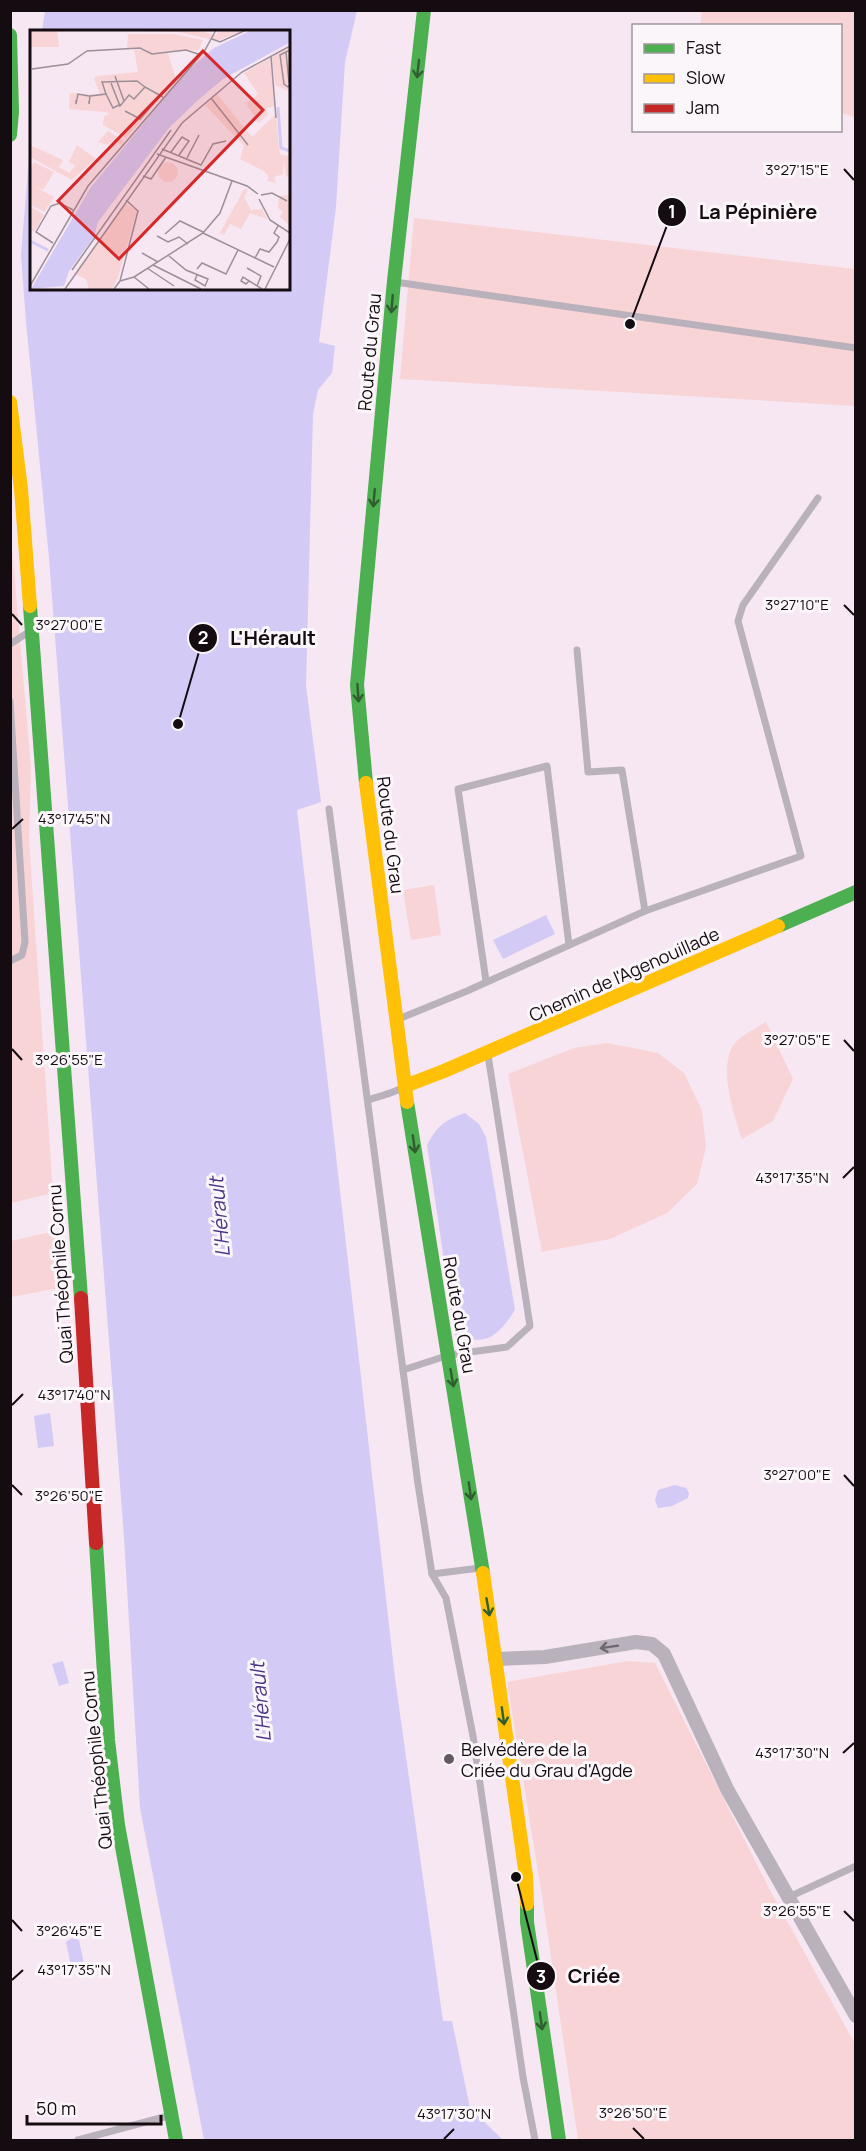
<svg xmlns="http://www.w3.org/2000/svg" width="866" height="2151" font-family="Manrope,sans-serif">
  <rect width="100%" height="100%" fill="#f7e7f2"/>
  <g fill="#f8d4d6">
    <path d="M702,11H855V117L841,113L840,26L700,25Z"/>
    <path d="M414,218L855,269V406L400,379Z"/>
    <path d="M10,524L31,769L29,839L53,1193L11,1203Z"/>
    <path d="M434,885L441,935L411,940L403,890Z"/>
    <path d="M766,1022L793,1079L773,1121L742,1139C734,1115 717,1066 735,1043C740,1036 758,1027 766,1022Z"/>
    <path d="M607,1043L658,1053L684,1073L702,1111L706,1147L697,1184L667,1213L610,1239L542,1252L508,1074L574,1048Z"/>
    <path d="M55,1231L65,1287L11,1297V1241Z"/>
    <path d="M628,1661L655,1663L771,1892L855,2044V2140H578L542,1896L507,1682Z"/>
  </g>
  <g fill="#d3caf6">
    <path d="M45,11H357L345,62L336,207L319,342L335,346L332,373L318,390L313,414L306,686L321,802L297,810L395,1678L443,2021H452L470,2108L503,2140H204L140,1808L124,1537L49,558L26,322L21,255L31,133L32,288H288V32L42,31Z"/>
    <path d="M546,915L555,934L503,959L493,940Z"/>
    <path d="M465,1113L479,1124L486,1137L515,1310C498,1336 486,1347 455,1335L427,1145C437,1126 445,1120 465,1113Z"/>
    <path d="M50,1413L54,1446L38,1448L34,1416Z"/>
    <path d="M675,1485L686,1488L689,1493L688,1498L672,1506L658,1508L655,1500L658,1490Z"/>
    <path d="M63,1661L69,1683L59,1686L52,1664Z"/>
    <path d="M72,1938L79,1940L85,1969L72,1971L66,1942Z"/>
  </g>
  <g fill="none" stroke-linecap="round" stroke-linejoin="round">
    <g stroke="#b9b1bc" stroke-width="7">
      <path d="M395,282L856,348"/>
      <path d="M10,644L29,632"/>
      <path d="M577,650L588,772L622,770L645,911"/>
      <path d="M10,701L25,942L22,955L10,961"/>
      <path d="M329,809L418,1484L432,1574L446,1598L473,1736L523,2077L535,2140"/>
      <path d="M486,981L458,789L547,766L569,945"/>
      <path d="M401,1018L467,991L645,911L801,856L738,621L743,605L818,498"/>
      <path d="M368,1100C378,1096 396,1093 403,1087"/>
      <path d="M403,1370L449,1355L507,1347L530,1326L488,1055"/>
      <path d="M432,1574L480,1568"/>
      <path d="M789,1897L856,1866"/>
      <path d="M78,2140L168,2116"/>
    </g>
    <path stroke="#b9b1bc" stroke-width="14" d="M495,1659L545,1657L636,1642L652,1644L664,1654L727,1789L856,2016"/>
    <g stroke="#4caf50" stroke-width="14">
      <path d="M10,35L12,112L10,135"/>
      <path d="M30,606L81,1298"/>
      <path d="M366,783L357,685L394,281L424,10"/>
      <path d="M778,926L856,892"/>
      <path d="M407,1102L483,1573"/>
      <path d="M96,1543L108,1740L118,1825L176,2140"/>
      <path d="M527,1904V1922L559,2140"/>
    </g>
    <g stroke="#ffc107" stroke-width="14">
      <path d="M10,402L21,489L30,606"/>
      <path d="M366,783L407,1102"/>
      <path d="M405,1086L444,1071L778,926"/>
      <path d="M483,1573L526,1876L527,1904"/>
    </g>
    <path stroke="#c62828" stroke-width="14" d="M81,1298L96,1543"/>
  </g>
  <defs><path id="oneway-shaft" d="M-6 0H5M1.5-3L5.5 0L1.5 3" fill="none" stroke-width="1.6" stroke-linecap="round" stroke-linejoin="round" transform="scale(1.5)"/></defs>
  <g stroke="#305e31">
    <use href="#oneway-shaft" transform="translate(418 69) rotate(96)"/>
    <use href="#oneway-shaft" transform="translate(392 304) rotate(95)"/>
    <use href="#oneway-shaft" transform="translate(374 498) rotate(95)"/>
    <use href="#oneway-shaft" transform="translate(358 693) rotate(86)"/>
    <use href="#oneway-shaft" transform="translate(414 1144) rotate(82)"/>
    <use href="#oneway-shaft" transform="translate(452 1378) rotate(80)"/>
    <use href="#oneway-shaft" transform="translate(470 1491) rotate(82)"/>
    <use href="#oneway-shaft" transform="translate(488 1607) rotate(80)"/>
    <use href="#oneway-shaft" transform="translate(503 1716) rotate(82)"/>
    <use href="#oneway-shaft" transform="translate(541 2021) rotate(82)"/>
  </g>
  <use stroke="#6f6770" href="#oneway-shaft" transform="translate(609 1647) rotate(171)"/>
  <path fill="none" stroke="#150c12" stroke-width="2" d="M844,169L854,180M844,605L854,615M12,614L22,625M12,829L23,819M844,1040L854,1051M12,1049L22,1060M843,1178L854,1167M12,1405L23,1394M844,1475L854,1486M12,1485L22,1495M843,1753L854,1743M844,1911L854,1921M12,1920L22,1931M12,1980L23,1970M633,2128L644,2139M444,2139L454,2129"/>
  <circle fill="#645960" stroke="#fbf6f9" stroke-width="2" cx="449" cy="1759" r="6"/>
  <g text-anchor="middle" dominant-baseline="central" stroke-width="6" stroke-linejoin="round" paint-order="stroke">
    <g font-size="18" fill="#150c12" stroke="#fbf6f9">
      <text transform="translate(369 352) rotate(-85)">Route du Grau</text>
      <text transform="translate(391 835) rotate(83)">Route du Grau</text>
      <text transform="translate(624 974) rotate(-24)">Chemin de l'Agenouillade</text>
      <text transform="translate(60 1274) rotate(-94)">Quai Théophile Cornu</text>
      <text transform="translate(460 1315) rotate(80)">Route du Grau</text>
      <text transform="translate(96 1760) rotate(-96)">Quai Théophile Cornu</text>
    </g>
    <g font-size="18" fill="#150c12" stroke="#fbf6f9" text-anchor="start">
      <text x="461" y="1749">Belvédère de la<tspan x="461" dy="21">Criée du Grau d'Agde</tspan></text>
    </g>
    <g font-size="20" font-style="italic" fill="#493688" stroke="#fbf6f9">
      <text transform="translate(219 1217) rotate(-95)">L'Hérault</text>
      <text transform="translate(260 1702) rotate(-95)">L'Hérault</text>
    </g>
  </g>
  <g transform="translate(30 30)">
    <rect width="260" height="260" fill="#f7e7f2"/>
    <path d="M0,0H27L29,17H0ZM77,0H165L186,5L189,0H213L187,11L149,2ZM98,4H144L173,10L169,20L122,23L113,18H97ZM259,17V61L245,55L242,27ZM104,19L138,23L146,49L96,108L73,95L74,86L80,84L75,82L39,79L40,63L70,65L64,48L67,46L108,42ZM240,28L246,76L236,78L238,85L228,93L216,73L228,64L214,43ZM187,64L222,107L246,84L249,119L251,125L259,126V146L256,147L254,132L253,144L244,147L246,153L237,151L239,147L234,141L210,129L214,116L175,75ZM78,101L94,111L91,115L84,111L77,115L68,112ZM0,115L33,130L29,137L40,143L45,135L39,132L47,115L66,129L42,150L0,127ZM4,132L24,142L13,160L5,157L24,167L14,182L0,174V139ZM128 142a10 10 0 1 1 20 0a10 10 0 1 1-20 0ZM214,159L218,160L214,167L221,180L232,179L237,189L220,183L211,199L200,194L194,205L190,203ZM259,165V195L250,187L253,182L248,178L249,166ZM95,173L107,181L88,247L82,259H59L56,249L44,244ZM0,176L14,185L4,202L0,199Z" fill="#f8d4d6"/>
    <path d="M222,0H259V13L193,49L167,71L139,98L68,192L64,207L39,241L34,256L1,259L61,157L157,41L184,18Z" fill="#d3caf6"/>
    <path fill="none" stroke="#d3caf6" stroke-width="3" d="M248,77L251,118L260,121M0,211L18,220"/>
    <path fill="none" stroke="#9d8f98" stroke-width="1.5" d="M182,9L190,12L216,0M260,20L250,25L254,54L258,57L260,54M256,22L259,53M241,26L246,88M2,39L38,34L57,21L110,18L122,24L156,20L171,25M85,46L94,71M81,53L90,76L99,65L104,69L115,57L133,67M76,64L83,78L89,75M181,68L218,115M46,70V74L48,64L59,66M59,71V74L60,66L76,64L72,52L107,51L115,57M95,81L110,89L129,67M132,119L171,135L183,114L196,111M141,122L152,107L159,111L149,125M127,124L217,156L228,164M157,128L169,105M113,146L121,149L136,127M231,165L242,163L257,171M229,169L240,190L260,203M173,203L244,237M135,204L150,191L173,202M127,206L138,212L149,207L158,214M23,213L6,202L21,176L30,173L43,180M112,223L128,232M139,226L156,240L178,249L175,256L165,250L167,245M225,228L230,219L239,222L247,212L249,207L244,203L248,196M123,235L171,259M117,238L144,256M217,238L231,246L227,256M167,239L172,233L196,244L208,220M42,240L141,100M104,247L119,259M90,251L104,247L173,203L190,183L202,151M219,251L216,254L211,251L213,247L232,259M0,256L58,156L175,20L186,0M35,259L152,93L212,42L260,16M84,259L90,251L108,181L96,170M235,259L260,209"/>
    <path fill="#d62828" fill-opacity="0.15" stroke="#d62828" stroke-width="3" d="M173,21L233,80L89,229L28,171Z"/>
    <rect width="260" height="260" fill="none" stroke="#150c12" stroke-width="3"/>
  </g>
  <g font-size="15" text-anchor="middle" fill="#150c12" stroke="#fbf6f9" stroke-width="6" stroke-linejoin="round" paint-order="stroke">
    <text x="797" y="175">3°27'15"E</text>
    <text x="797" y="610">3°27'10"E</text>
    <text x="69" y="630">3°27'00"E</text>
    <text x="74" y="824">43°17'45"N</text>
    <text x="797" y="1045">3°27'05"E</text>
    <text x="69" y="1065">3°26'55"E</text>
    <text x="792" y="1183">43°17'35"N</text>
    <text x="74" y="1400">43°17'40"N</text>
    <text x="797" y="1480">3°27'00"E</text>
    <text x="69" y="1501">3°26'50"E</text>
    <text x="792" y="1758">43°17'30"N</text>
    <text x="797" y="1916">3°26'55"E</text>
    <text x="69" y="1936">3°26'45"E</text>
    <text x="74" y="1975">43°17'35"N</text>
    <text x="633" y="2118">3°26'50"E</text>
    <text x="454" y="2119">43°17'30"N</text>
  </g>
  <path fill="none" stroke="#150c12" stroke-width="2" d="M630 324L672 212M178 724L203 638M516 1877L541 1976"/>
  <g fill="#150c12" stroke="#fbf6f9" stroke-width="2">
    <circle cx="630" cy="324" r="6"/>
    <circle cx="178" cy="724" r="6"/>
    <circle cx="516" cy="1877" r="6"/>
    <circle cx="672" cy="212" r="15"/>
    <circle cx="203" cy="638" r="15"/>
    <circle cx="541" cy="1976" r="15"/>
  </g>
  <g font-size="18" text-anchor="middle" font-weight="bold" fill="#fff">
    <text x="672" y="218">1</text>
    <text x="203" y="644">2</text>
    <text x="541" y="1983">3</text>
  </g>
  <g font-size="20" text-anchor="middle" font-weight="bold" fill="#150c12" stroke="#fbf6f9" stroke-width="6" stroke-linejoin="round" paint-order="stroke">
    <text x="758" y="219">La Pépinière</text>
    <text x="273" y="645">L'Hérault</text>
    <text x="594" y="1983">Criée</text>
  </g>
  <rect width="866" height="2151" fill="none" stroke="#150c12" stroke-width="24"/>
  <rect x="632" y="24" width="210" height="108" fill="#fbf6f9" stroke="#9f989d" stroke-width="1.5"/>
  <rect x="644" y="44" width="30" height="9" fill="#4caf50" stroke="#9f989d" stroke-width="1.5"/>
  <text x="686" y="54" font-size="18" fill="#150c12">Fast</text>
  <rect x="644" y="74" width="30" height="9" fill="#ffc107" stroke="#9f989d" stroke-width="1.5"/>
  <text x="686" y="84" font-size="18" fill="#150c12">Slow</text>
  <rect x="644" y="104" width="30" height="9" fill="#c62828" stroke="#9f989d" stroke-width="1.5"/>
  <text x="686" y="114" font-size="18" fill="#150c12">Jam</text>
  <path d="M27 2115v9h134v-9" fill="none" stroke="#150c12" stroke-width="3"/>
  <text x="36" y="2115" font-size="18" fill="#150c12" stroke="#fbf6f9" stroke-width="4.5" paint-order="stroke">50 m</text>
</svg>
